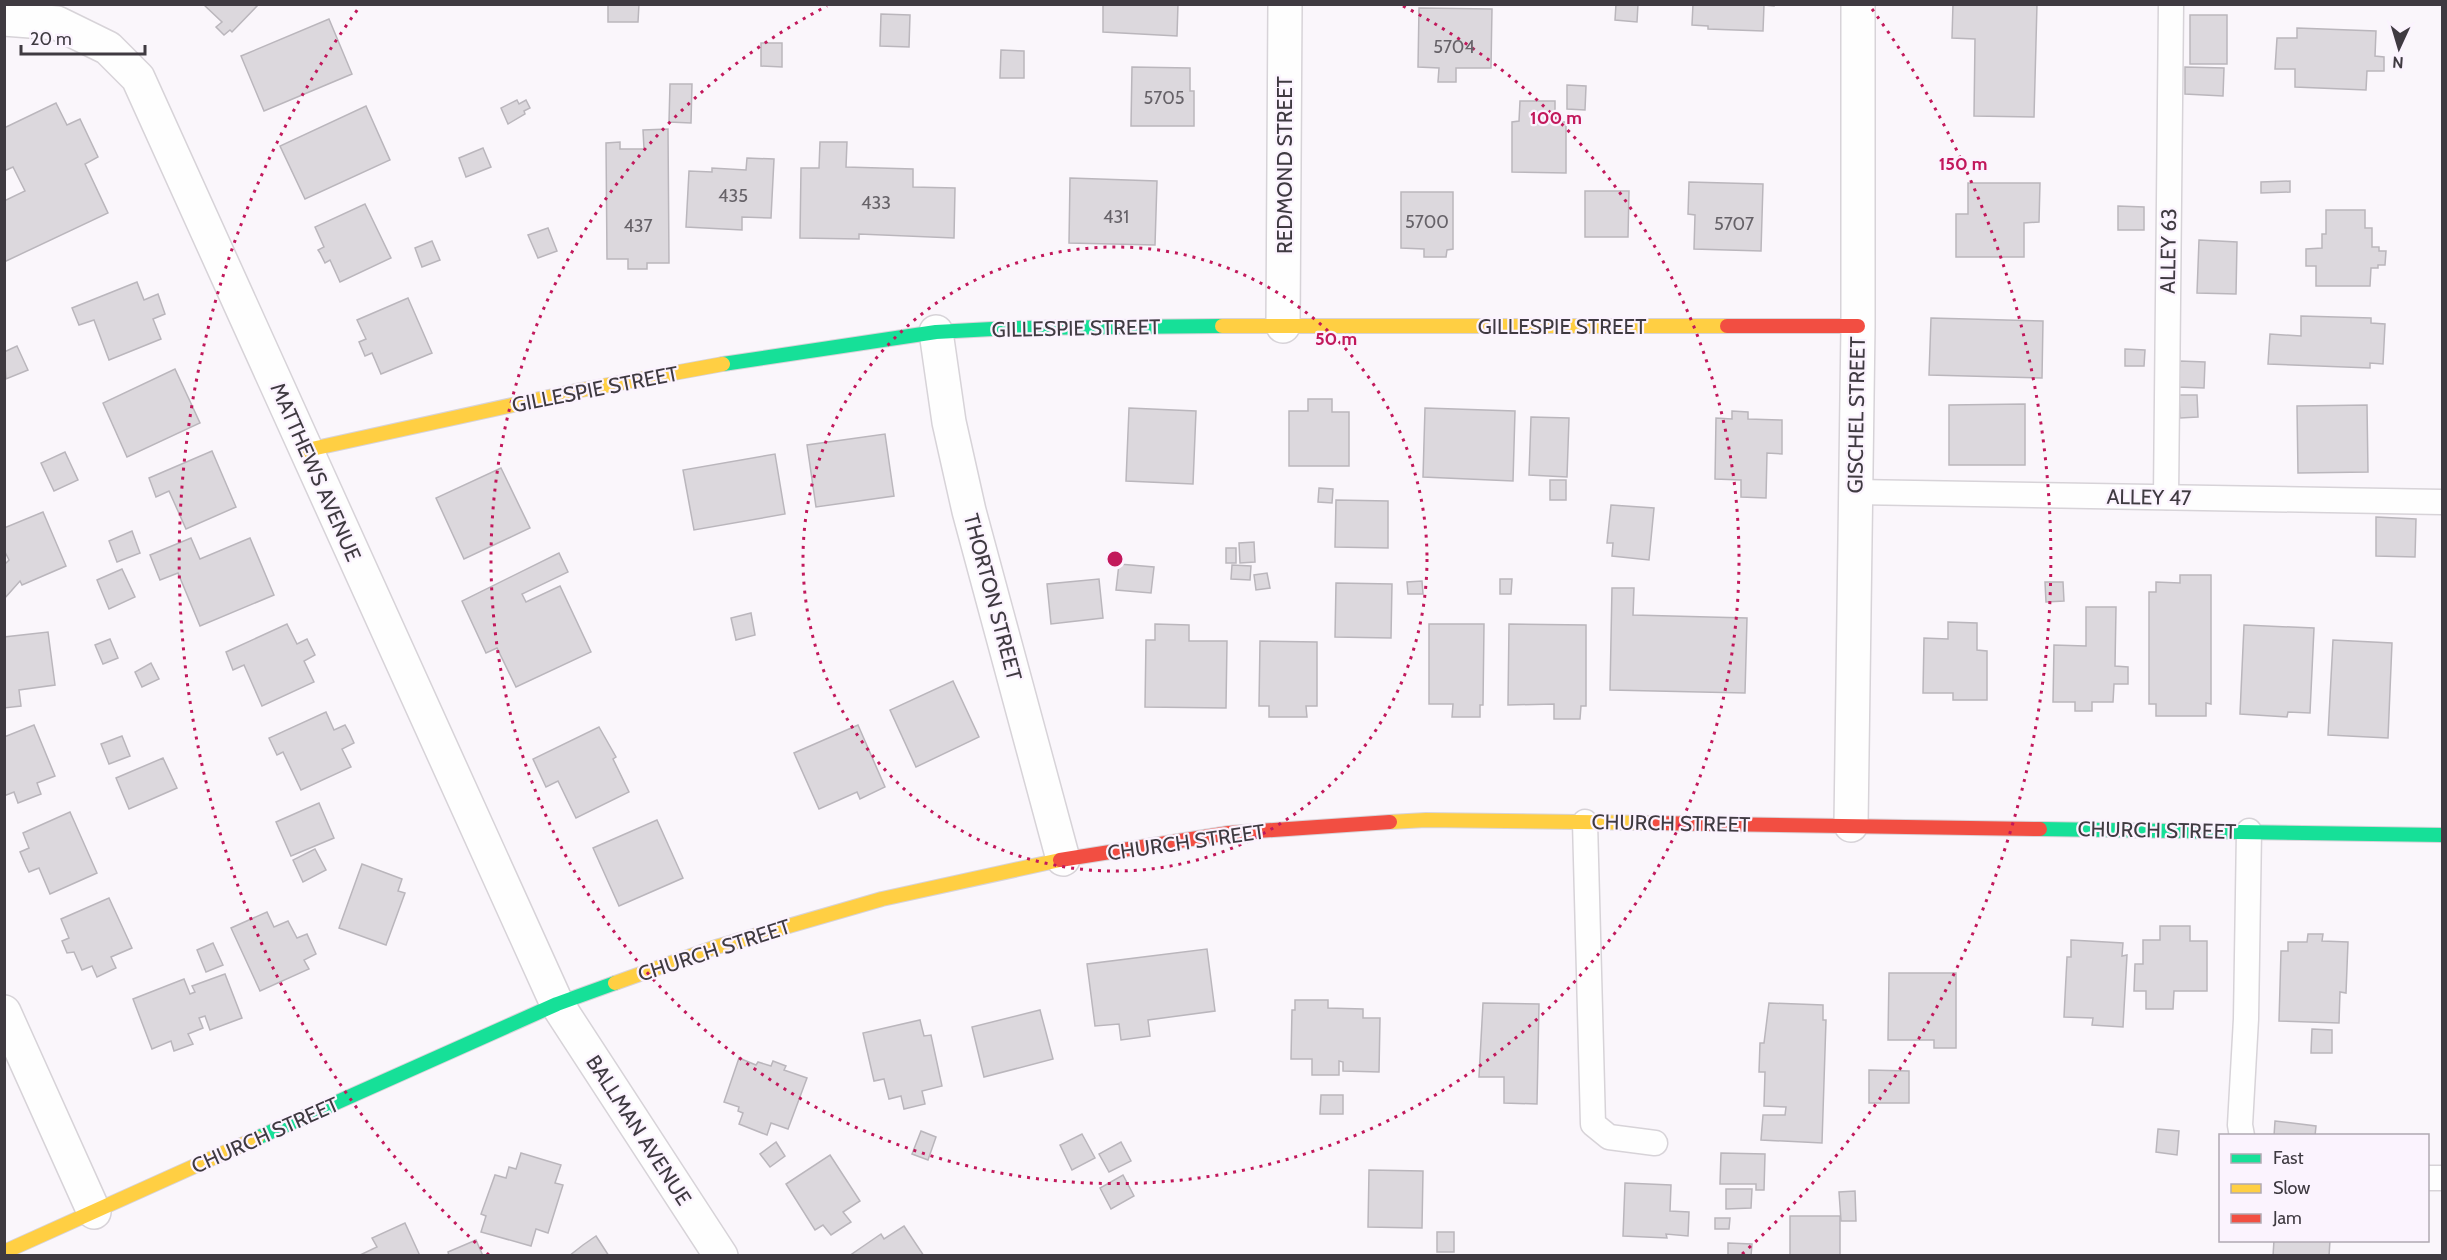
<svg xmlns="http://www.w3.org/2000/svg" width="2447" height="1260" font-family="Cabin,sans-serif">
  <rect width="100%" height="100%" fill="#faf6fb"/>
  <g fill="#dcd8dd" stroke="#bab6bc" stroke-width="1.5">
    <path d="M203,4H259L232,32L230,30L224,35L216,27L222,22Z"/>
    <path d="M608,4H639L638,22H608Z"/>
    <path d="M1103,4H1178L1177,36L1103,32Z"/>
    <path d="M1616,4H1638L1637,22L1615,20Z"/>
    <path d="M1693,4H1774V6L1764,5L1763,31L1708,29V26L1692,25Z"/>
    <path d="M1953,4H2037L2034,117L1974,116L1975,39L1952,38Z"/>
    <path d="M1419,8L1492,9L1491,68H1456V82H1438L1439,68L1418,67Z"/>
    <path d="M881,14L910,15L909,47L880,46Z"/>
    <rect x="2190" y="15" width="37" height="49"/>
    <path d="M329,19L352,74L264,111L241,56Z"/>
    <path d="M2297,28L2376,31L2375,56L2384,57V71H2367L2366,90L2295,87V69H2275L2277,38H2297Z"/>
    <path d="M761,43H782V67L761,66Z"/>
    <path d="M1001,50L1024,51V78H1000Z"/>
    <path d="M1132,67L1190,68V91H1194V126H1131Z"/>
    <path d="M2185,67L2224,68L2223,96L2185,94Z"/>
    <path d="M670,84H692L691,123L669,122Z"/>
    <path d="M1567,85L1586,86L1585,110L1567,109Z"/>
    <path d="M517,100L519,104L526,100L530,108L524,111L525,114L508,124L501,108Z"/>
    <path d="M1520,101H1555V122H1566V173L1512,172V122L1519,121Z"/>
    <path d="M56,103L67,125L80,119L98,157L85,164L108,213L4,262V201L25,191L13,167L4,171V128Z"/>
    <path d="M366,106L390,160L305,199L280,146Z"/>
    <path d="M668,129L669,263H647V269H628V259H607L606,143L620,142V149H644L643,130Z"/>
    <path d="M820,142H847L846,167L913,169V187L955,188L954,238L859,234V239L800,238L801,168H819Z"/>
    <path d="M483,148L491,167L466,177L459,158Z"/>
    <path d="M747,158L774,159L771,218L742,217V230L686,227L689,171L712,172V168L746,170Z"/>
    <path d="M1070,178L1157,181L1155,245L1069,243Z"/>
    <path d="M2290,181V192L2261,193V182Z"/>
    <path d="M1689,182L1763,184L1761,251L1694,249L1695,215L1688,214Z"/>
    <path d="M1968,183H2040L2039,222L2024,223V257H1956V214H1968Z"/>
    <path d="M1585,191H1629L1628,237H1585Z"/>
    <path d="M1401,192H1453V249L1447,250L1446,257H1424V249L1401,248Z"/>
    <path d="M365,204L391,258L340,282L330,260L325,263L320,253L318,250L324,247L315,227Z"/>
    <path d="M2118,206L2144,207V230H2118Z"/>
    <path d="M2326,210H2365V228H2372V247H2379V251H2386L2385,265H2378V268H2371L2370,286H2316V266H2306V249L2322,248V234H2326Z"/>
    <path d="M548,228L557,251L538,258L528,235Z"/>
    <path d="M2199,240L2237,242L2236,294L2197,293Z"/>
    <path d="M432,241L440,260L422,267L415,248Z"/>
    <path d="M137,282L144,300L158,294L165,314L153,319L161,339L109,360L94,320L79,325L72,308Z"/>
    <path d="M408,298L432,353L381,374L372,353L365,356L359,342L366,339L357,320Z"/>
    <path d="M2301,316L2371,318V323L2385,324L2383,364L2370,363V368L2268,364L2270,334L2301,336Z"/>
    <path d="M1931,318L2043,321L2042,378L1929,375Z"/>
    <path d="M17,346L28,370L6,379L4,352Z"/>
    <path d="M2125,349L2145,350L2144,366H2125Z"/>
    <path d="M2180,361L2205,362L2204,388L2178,387Z"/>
    <path d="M175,369L200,423L127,457L103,403Z"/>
    <path d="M2179,395H2197L2198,417L2180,418Z"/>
    <path d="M1308,399H1332V412H1349V466H1289V411H1308Z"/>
    <path d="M2025,404V465H1949V405Z"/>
    <path d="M2367,405L2368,472L2298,473L2297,406Z"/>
    <path d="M1129,408L1196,411L1193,484L1126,481Z"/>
    <path d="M1425,408L1515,411L1513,481L1423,477Z"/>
    <path d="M1732,411L1748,412V419L1782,420V454L1767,453L1766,498L1741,497V480L1715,479L1716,418L1732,419Z"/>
    <path d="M1531,417L1569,418L1567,477L1529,475Z"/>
    <path d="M885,434L894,496L816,507L807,445Z"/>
    <path d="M212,451L236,507L186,529L169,491L156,497L149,478Z"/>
    <path d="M65,452L78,480L54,491L41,463Z"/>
    <path d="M775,454L785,514L694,530L683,470Z"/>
    <path d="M501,468L530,528L464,559L436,498Z"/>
    <rect x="1550" y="480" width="16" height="20"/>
    <path d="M1319,488L1333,489L1332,503L1318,502Z"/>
    <path d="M1336,500L1388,501V548L1335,547Z"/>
    <path d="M1611,505L1654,508L1649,560L1612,556L1613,543H1607Z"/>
    <path d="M43,512L66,566L22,585L20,581L4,599V565L9,560L4,550V528Z"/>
    <path d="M2376,517L2416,519L2415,557L2376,556Z"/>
    <path d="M132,531L140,553L117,562L109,541Z"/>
    <path d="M191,538L200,559L250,538L274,595L200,626L178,573L160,580L150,555Z"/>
    <path d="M1254,542L1255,562L1240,563L1239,543Z"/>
    <rect x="1226" y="548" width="10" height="15"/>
    <path d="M559,553L568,572L522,594L526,602L560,586L591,652L516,687L497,648L486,653L462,601Z"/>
    <path d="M1119,564L1154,567L1151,593L1116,590Z"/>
    <path d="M1232,565L1251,566L1250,580L1231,579Z"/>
    <path d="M122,569L135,597L109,609L97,580Z"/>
    <path d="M1267,573L1270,588L1256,590L1254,575Z"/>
    <path d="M2180,575H2211V704L2206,703V716H2156V704H2149V592H2156V582L2180,583Z"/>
    <path d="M1099,579L1103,618L1051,624L1047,584Z"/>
    <path d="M1500,579H1512L1511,594H1500Z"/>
    <path d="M1422,581L1423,594H1408L1407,582Z"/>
    <path d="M2045,582H2063L2064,601L2046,602Z"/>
    <path d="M1336,583L1392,584L1391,638L1335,637Z"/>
    <path d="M1612,588H1634L1633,615L1747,618L1745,693L1610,690Z"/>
    <path d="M2086,607H2116L2115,666L2128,667V684H2114L2113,702H2092V711H2075V702H2053L2054,645L2086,646Z"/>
    <path d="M751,613L755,635L736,640L731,618Z"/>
    <path d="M1948,622L1977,623V650L1987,651V700H1953V693H1923L1924,638L1948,639Z"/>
    <path d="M287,624L297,644L307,639L315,655L304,661L314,682L262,706L244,665L233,670L226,652Z"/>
    <path d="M1155,624L1189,625V641H1227L1226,708L1145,707L1146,640H1155Z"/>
    <path d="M1429,624H1484L1483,705H1480V717H1452L1453,704H1429Z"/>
    <path d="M1509,624L1586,625V706H1581L1580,719H1554V704L1508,705Z"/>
    <path d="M2244,625L2314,628L2310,713L2288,712L2287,717L2240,714Z"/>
    <path d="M48,632L55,685L19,690L21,706L4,708V637Z"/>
    <path d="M110,639L118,658L103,664L95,645Z"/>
    <path d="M2333,640L2392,643L2388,738L2328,735Z"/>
    <path d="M1260,641L1317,642V706H1306L1307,717H1269V706H1259Z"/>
    <path d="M151,663L159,679L142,687L135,672Z"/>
    <path d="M953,681L979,737L916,767L890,710Z"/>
    <path d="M326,712L334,730L345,725L349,732L354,743L342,749L351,767L301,790L283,752L277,755L269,738Z"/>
    <path d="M34,725L55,776L37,783L41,794L18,803L14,792L4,796V737Z"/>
    <path d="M858,725L885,787L860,799L857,792L819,809L794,753Z"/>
    <path d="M599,727L616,757L613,759L629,792L576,818L558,781L546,787L533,759Z"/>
    <path d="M122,736L130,756L109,764L101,744Z"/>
    <path d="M163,758L177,788L129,809L116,778Z"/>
    <path d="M319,803L334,838L291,856L276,822Z"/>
    <path d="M70,812L97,873L50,894L39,868L29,872L26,866L20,852L29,848L23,833Z"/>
    <path d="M657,820L683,878L619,906L593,848Z"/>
    <path d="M315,849L326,870L303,882L293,860Z"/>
    <path d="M362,864L402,879L398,891L405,893L386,945L339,928Z"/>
    <path d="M109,898L132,948L111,957L116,968L97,977L92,966L82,970L74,952L67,953L62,941L69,938L61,919Z"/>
    <path d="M267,912L274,927L288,921L297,938L307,934L316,954L304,960L309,969L260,991L231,928Z"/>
    <path d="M2160,926H2190V941H2207V991H2174L2173,1009H2146V991H2134L2135,964H2143V940H2160Z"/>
    <path d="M2308,934H2323L2322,941L2348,942L2346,993L2340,992L2339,1023L2279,1021L2281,951H2288V942H2307Z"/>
    <path d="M2071,940L2123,943L2122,956L2127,955L2123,1027L2092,1025L2093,1018L2064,1017L2067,957H2071Z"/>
    <path d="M213,943L223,965L206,972L197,950Z"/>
    <path d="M1207,949L1215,1011L1148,1020L1150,1036L1121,1040L1119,1024L1095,1026L1087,964Z"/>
    <path d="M1889,973H1956V1048H1934V1040H1888Z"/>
    <path d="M225,974L242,1018L210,1030L205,1016L199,1018L203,1028L188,1034L193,1044L174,1051L171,1041L152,1049L133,999L184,979L190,994L195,992L192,986Z"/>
    <path d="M1295,1000H1328V1008L1363,1009V1018H1380L1379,1072L1343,1071V1062L1339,1061V1075H1312V1059H1291L1292,1010H1295Z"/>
    <path d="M1483,1003L1539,1004L1537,1104L1504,1103V1077H1479Z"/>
    <path d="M1769,1003L1823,1005V1020H1826L1822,1143L1761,1140L1763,1115H1785L1786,1107L1764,1106L1765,1072H1759L1760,1043H1764Z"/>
    <path d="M1040,1010L1053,1059L984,1077L972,1027Z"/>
    <path d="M920,1020L924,1036L931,1035L942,1086L922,1091L925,1104L904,1109L901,1096L889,1099L884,1079L874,1081L863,1033Z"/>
    <path d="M2312,1029L2332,1030V1053H2311Z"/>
    <path d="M739,1058L756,1065L758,1062L771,1066L773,1061L786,1066L784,1070L807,1078L788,1129L771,1123L767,1135L739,1124L743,1113L738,1111L739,1107L724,1102Z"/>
    <path d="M1869,1070L1909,1071V1103H1869Z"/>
    <path d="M1321,1095H1343V1114H1320Z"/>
    <path d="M2275,1121L2316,1126L2315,1136H2274Z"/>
    <path d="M2158,1129L2179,1131L2177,1155L2156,1152Z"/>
    <path d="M921,1131L936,1137L928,1160L912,1154Z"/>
    <path d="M1082,1134L1095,1158L1072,1170L1060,1145Z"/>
    <path d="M776,1142L785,1156L770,1167L760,1154Z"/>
    <path d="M1121,1142L1131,1161L1109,1172L1099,1154Z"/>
    <path d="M521,1153L561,1165L555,1183L563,1185L548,1233L536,1229L531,1246L481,1232L486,1216L481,1214L495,1175L506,1178L509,1167L516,1169Z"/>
    <path d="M1721,1153L1765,1154L1764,1190H1756V1184H1720Z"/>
    <path d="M830,1155L860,1201L843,1212L851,1222L831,1235L823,1225L815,1230L786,1184Z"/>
    <path d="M1369,1170L1423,1171L1422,1228L1368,1227Z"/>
    <path d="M1123,1175L1134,1196L1111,1209L1100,1188Z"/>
    <path d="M1625,1183L1671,1185L1670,1211L1689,1212L1688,1236L1666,1234L1667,1238L1623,1236Z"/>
    <path d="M1726,1189H1752L1751,1208L1726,1209Z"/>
    <path d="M1855,1191L1856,1221H1841L1839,1192Z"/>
    <rect x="1790" y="1216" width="50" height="40"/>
    <path d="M1715,1218H1730L1729,1229H1715Z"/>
    <path d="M405,1223L420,1256H358L377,1247L372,1238Z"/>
    <path d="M904,1226L924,1256H849L881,1234L884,1239Z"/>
    <rect x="1437" y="1232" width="17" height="20"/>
    <path d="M596,1236L609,1256H569L583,1245Z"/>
    <path d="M476,1240L483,1256H449L448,1252Z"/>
    <path d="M2274,1240H2330L2329,1256H2273Z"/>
    <path d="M1728,1243L1752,1244L1751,1256H1728Z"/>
  </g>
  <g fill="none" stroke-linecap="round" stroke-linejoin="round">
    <defs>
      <g id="lane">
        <path d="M1855,492L2442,502"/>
        <path d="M2166,497L2171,4"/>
        <path d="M1585,822L1593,1124L1609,1137L1655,1143"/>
        <path d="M2242,1136L2240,1125L2246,1019L2249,831"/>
        <path d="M2428,1178H2442"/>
      </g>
      <g id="street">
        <path d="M4,19L57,23L108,48L138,78L557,1004L721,1256"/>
        <path d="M1283,326L1285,4"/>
        <path d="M936,332L949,422L969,511L1063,859"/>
        <path d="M1851,825L1858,326V4"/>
        <path d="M4,1012L94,1212"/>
      </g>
      <g id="fast">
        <path d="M723,364L936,332L1011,328L1222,326"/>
        <path d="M2040,829L2442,835"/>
        <path d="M257,1138L557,1004L615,983"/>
      </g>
      <g id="slow">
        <path d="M1222,326H1727"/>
        <path d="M307,450L581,390L723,364"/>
        <path d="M1390,822L1426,820L1651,823"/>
        <path d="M615,983L716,947L882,899L1060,860"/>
        <path d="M4,1252L257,1138"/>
      </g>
      <g id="jam">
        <path d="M1727,326H1858"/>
        <path d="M1651,823L2040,829"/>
        <path d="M1060,860L1229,833L1390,822"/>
      </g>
    </defs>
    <use href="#lane" stroke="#d7d3d8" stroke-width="27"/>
    <use href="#street" stroke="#d7d3d8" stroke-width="36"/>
    <use href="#fast" stroke="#d7d3d8" stroke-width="16"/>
    <use href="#slow" stroke="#d7d3d8" stroke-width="16"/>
    <use href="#jam" stroke="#d7d3d8" stroke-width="16"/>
    <use href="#lane" stroke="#fefefe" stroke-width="24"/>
    <use href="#street" stroke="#fefefe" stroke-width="33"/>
    <use href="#fast" stroke="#16e098" stroke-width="14"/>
    <use href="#slow" stroke="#ffcf43" stroke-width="14"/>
    <use href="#jam" stroke="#f24e42" stroke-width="14"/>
  </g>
  <g fill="none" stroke="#c2185b" stroke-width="3" stroke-dasharray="3 6">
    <circle cx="1115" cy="559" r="312"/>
    <path d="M1403 6A624 624 0 1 1 827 6"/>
    <path d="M489 1255A936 936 0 0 1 358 9M1872 9A936 936 0 0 1 1741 1255"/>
  </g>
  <g text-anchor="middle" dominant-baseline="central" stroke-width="4.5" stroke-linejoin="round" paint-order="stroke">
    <g font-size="18" fill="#666268">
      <text x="1454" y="47">5704</text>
      <text x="1164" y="98">5705</text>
      <text x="733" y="196">435</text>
      <text x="876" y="203">433</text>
      <text x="1116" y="217">431</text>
      <text x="1427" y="222">5700</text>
      <text x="1734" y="224">5707</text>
      <text x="638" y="226">437</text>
    </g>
    <g font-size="21" fill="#3f3a41" stroke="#fbf3fe">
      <text transform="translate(1284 165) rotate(-90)">REDMOND STREET</text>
      <text transform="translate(2168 251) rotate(-89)">ALLEY 63</text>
      <text x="1562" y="326">GILLESPIE STREET</text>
      <text transform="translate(1076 328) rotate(-1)">GILLESPIE STREET</text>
      <text transform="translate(595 389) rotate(-11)">GILLESPIE STREET</text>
      <text transform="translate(1856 415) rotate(-89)">GISCHEL STREET</text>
      <text transform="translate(316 472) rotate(66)">MATTHEWS AVENUE</text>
      <text transform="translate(2149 497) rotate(1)">ALLEY 47</text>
      <text transform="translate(993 597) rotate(75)">THORTON STREET</text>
      <text transform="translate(1671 823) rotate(1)">CHURCH STREET</text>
      <text transform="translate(2157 830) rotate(1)">CHURCH STREET</text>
      <text transform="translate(1186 842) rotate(-8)">CHURCH STREET</text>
      <text transform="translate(714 950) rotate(-18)">CHURCH STREET</text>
      <text transform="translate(639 1130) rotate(57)">BALLMAN AVENUE</text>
      <text transform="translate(265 1135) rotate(-24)">CHURCH STREET</text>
    </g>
  </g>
  <circle cx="1115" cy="559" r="9" fill="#c2185b" stroke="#fbf3fe" stroke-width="3"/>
  <g font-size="18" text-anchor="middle" font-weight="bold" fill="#c2185b" stroke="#fbf3fe" stroke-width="4.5" stroke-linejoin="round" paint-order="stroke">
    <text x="1556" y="124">100 m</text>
    <text x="1963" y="170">150 m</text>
    <text x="1336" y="345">50 m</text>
  </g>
  <rect width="2447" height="1260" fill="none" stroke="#3f3a41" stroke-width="12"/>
  <rect x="2219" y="1134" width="210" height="108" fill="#fbf3fe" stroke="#b0a9b2" stroke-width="1.5"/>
  <rect x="2231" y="1154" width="30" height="9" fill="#16e098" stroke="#b0a9b2" stroke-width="1.5"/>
  <text x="2273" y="1164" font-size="18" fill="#3f3a41">Fast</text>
  <rect x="2231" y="1184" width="30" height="9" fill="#ffcf43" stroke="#b0a9b2" stroke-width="1.5"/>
  <text x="2273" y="1194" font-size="18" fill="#3f3a41">Slow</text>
  <rect x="2231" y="1214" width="30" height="9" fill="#f24e42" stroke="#b0a9b2" stroke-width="1.5"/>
  <text x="2273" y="1224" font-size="18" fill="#3f3a41">Jam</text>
  <g transform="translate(2399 48) rotate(184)" stroke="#fbf3fe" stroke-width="4.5" paint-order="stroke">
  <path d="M0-4.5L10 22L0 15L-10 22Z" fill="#3f3a41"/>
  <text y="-9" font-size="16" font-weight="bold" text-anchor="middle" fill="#3f3a41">N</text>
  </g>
  <path d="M21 45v9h124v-9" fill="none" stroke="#3f3a41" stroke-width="3"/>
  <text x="30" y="45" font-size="18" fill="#3f3a41" stroke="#fbf3fe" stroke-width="4.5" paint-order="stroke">20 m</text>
</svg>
